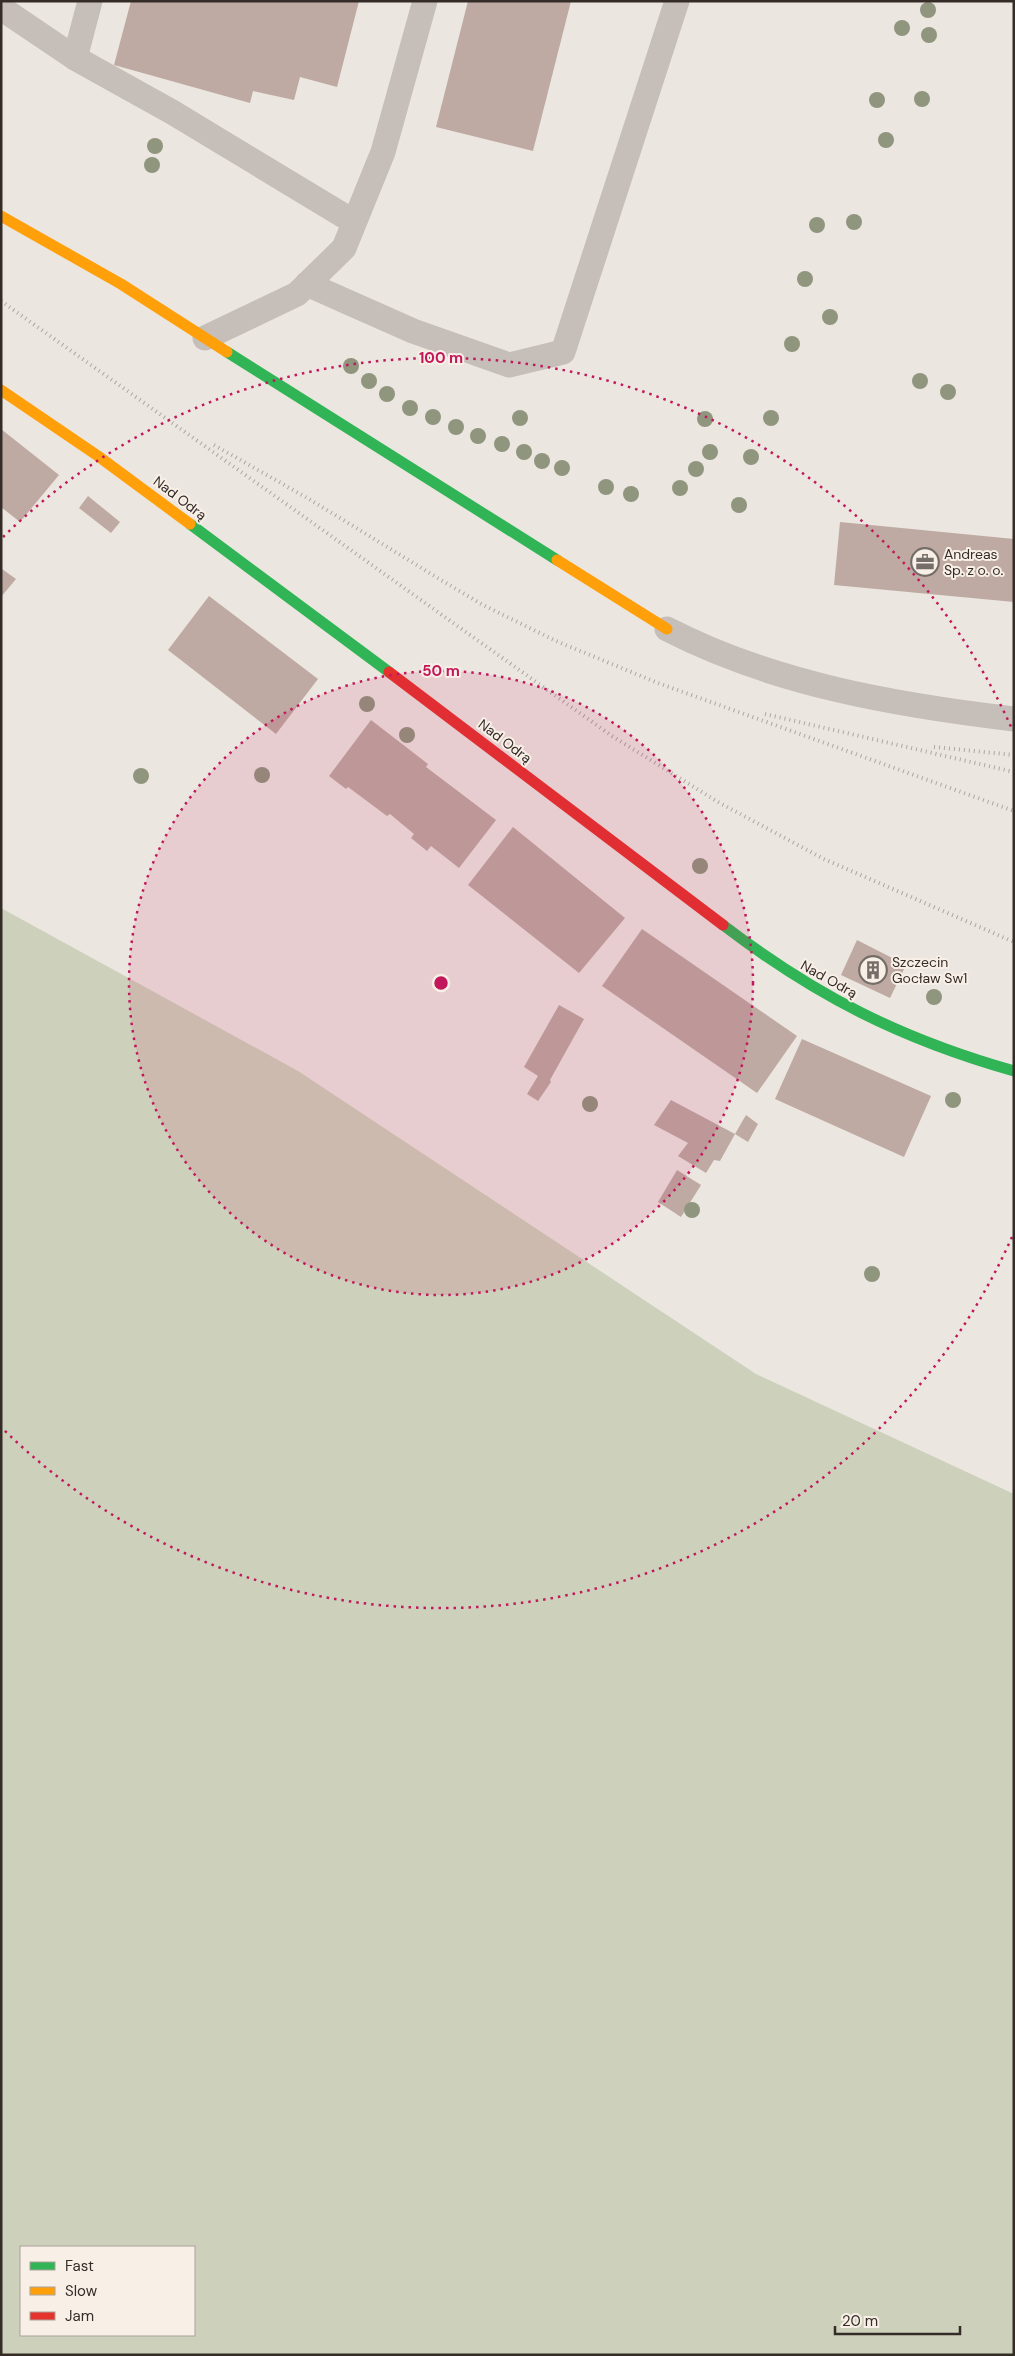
<svg xmlns="http://www.w3.org/2000/svg" width="1015" height="2356" font-family="'DM Sans',sans-serif">
  <rect width="100%" height="100%" fill="#ece6e0"/>
  <path fill="#cdd1bb" fill-rule="evenodd" d="M1,908L298,1071L756,1374L1014,1494V2355H1ZM21,2247H194V2335H21Z"/>
  <g fill="#beaaa2">
    <path d="M131,1H359L337,87L300,77L294,100L253,91L250,103L114,65Z"/>
    <path d="M468,1H571L533,151L436,127Z"/>
    <path d="M1,429L59,475L20,522L1,507Z"/>
    <path d="M88,496L120,522L111,533L79,508Z"/>
    <path d="M840,522L1014,539V602L834,585Z"/>
    <path d="M2,569L16,579L1,597V570Z"/>
    <path d="M209,596L318,679L276,734L168,650Z"/>
    <path d="M371,720L428,764L426,767L496,820L459,868L431,846L427,851L411,838L414,834L390,814L387,816L348,787L346,789L329,776Z"/>
    <path d="M513,827L625,918L579,973L468,885Z"/>
    <path d="M642,929L797,1036L757,1093L602,986Z"/>
    <path d="M857,940L906,965L890,998L841,975Z"/>
    <path d="M559,1005L584,1019L550,1080L551,1082L538,1101L527,1094L538,1076L524,1067Z"/>
    <path d="M802,1039L931,1096L904,1157L775,1099Z"/>
    <path d="M671,1100L735,1134L720,1161L714,1160L706,1173L678,1156L688,1143L654,1125Z"/>
    <path d="M746,1115L758,1124L748,1142L735,1134Z"/>
    <path d="M677,1170L701,1185L681,1217L658,1202Z"/>
  </g>
  <g fill="none" stroke-linecap="round" stroke-linejoin="round">
    <g stroke="#c5beb9" stroke-width="25">
      <path d="M1,8L75,58L172,112L354,222"/>
      <path d="M75,58L90,1"/>
      <path d="M307,284L413,331L509,365L563,352L677,1"/>
      <path d="M205,338L297,294L344,248L383,152L425,1"/>
      <path d="M667,629C774,684 895,705 1014,719"/>
    </g>
    <g stroke="#30b455" stroke-width="11">
      <path d="M227,352L557,560"/>
      <path d="M190,524L389,672"/>
      <path d="M723,925C816,996 901,1039 1014,1071"/>
    </g>
    <g stroke="#ff9f0a" stroke-width="11">
      <path d="M1,216L121,284L227,352"/>
      <path d="M1,390L98,456L190,524"/>
      <path d="M557,560L667,629"/>
    </g>
    <path stroke="#e5322d" stroke-width="11" d="M389,672L723,925"/>
    <g stroke="#aca7a4" stroke-width="4" stroke-dasharray="1 4" stroke-linecap="butt">
      <path d="M1,301L612,736L718,802L824,859L1014,942"/>
      <path d="M214,445L309,499L441,580L483,605L556,641L658,683L1014,811"/>
      <path d="M765,714L1014,772"/>
      <path d="M934,747L1014,755"/>
    </g>
  </g>
  <g fill="#90957e">
    <circle cx="928" cy="10" r="8"/>
    <circle cx="902" cy="28" r="8"/>
    <circle cx="929" cy="35" r="8"/>
    <circle cx="922" cy="99" r="8"/>
    <circle cx="877" cy="100" r="8"/>
    <circle cx="886" cy="140" r="8"/>
    <circle cx="155" cy="146" r="8"/>
    <circle cx="152" cy="165" r="8"/>
    <circle cx="854" cy="222" r="8"/>
    <circle cx="817" cy="225" r="8"/>
    <circle cx="805" cy="279" r="8"/>
    <circle cx="830" cy="317" r="8"/>
    <circle cx="792" cy="344" r="8"/>
    <circle cx="351" cy="366" r="8"/>
    <circle cx="369" cy="381" r="8"/>
    <circle cx="920" cy="381" r="8"/>
    <circle cx="948" cy="392" r="8"/>
    <circle cx="387" cy="394" r="8"/>
    <circle cx="410" cy="408" r="8"/>
    <circle cx="433" cy="417" r="8"/>
    <circle cx="520" cy="418" r="8"/>
    <circle cx="771" cy="418" r="8"/>
    <circle cx="705" cy="419" r="8"/>
    <circle cx="456" cy="427" r="8"/>
    <circle cx="478" cy="436" r="8"/>
    <circle cx="502" cy="444" r="8"/>
    <circle cx="524" cy="452" r="8"/>
    <circle cx="710" cy="452" r="8"/>
    <circle cx="751" cy="457" r="8"/>
    <circle cx="542" cy="461" r="8"/>
    <circle cx="562" cy="468" r="8"/>
    <circle cx="696" cy="469" r="8"/>
    <circle cx="606" cy="487" r="8"/>
    <circle cx="680" cy="488" r="8"/>
    <circle cx="631" cy="494" r="8"/>
    <circle cx="739" cy="505" r="8"/>
    <circle cx="367" cy="704" r="8"/>
    <circle cx="407" cy="735" r="8"/>
    <circle cx="262" cy="775" r="8"/>
    <circle cx="141" cy="776" r="8"/>
    <circle cx="700" cy="866" r="8"/>
    <circle cx="934" cy="997" r="8"/>
    <circle cx="953" cy="1100" r="8"/>
    <circle cx="590" cy="1104" r="8"/>
    <circle cx="692" cy="1210" r="8"/>
    <circle cx="872" cy="1274" r="8"/>
  </g>
  <circle cx="441" cy="983" r="312" fill="#c2185b" fill-opacity=".12"/>
  <g fill="none" stroke="#c2185b" stroke-width="2.5" stroke-dasharray="2.5 5">
    <circle cx="441" cy="983" r="312"/>
    <path d="M1012 1237A625 625 0 0 1 3 1429M3 537A625 625 0 0 1 1012 729"/>
  </g>
  <defs>
    <symbol id="office-ring" viewBox="-11 -11 22 22"><circle r="9.5" fill="#f8f0e7" stroke="#756d68" stroke-width="1.5"/><path d="M-6-3h4V-5.5h4V-3h4V5H-6ZM-1-4.5V-3h2v-1.5ZM-6 0V1H6V0Z" fill="#756d68"/></symbol>
    <symbol id="building-ring" viewBox="-11 -11 22 22"><circle r="9.5" fill="#f8f0e7" stroke="#756d68" stroke-width="1.5"/><path d="M-4-6H4V6H1V3H-1V6H-4ZM-2.5-4.3h1.7v1.8h-1.7ZM.8-4.3h1.7v1.8H.8ZM-2.5-1h1.7V.8h-1.7ZM.8-1h1.7V.8H.8Z" fill="#756d68"/></symbol>
  </defs>
  <g fill-rule="evenodd">
    <use href="#office-ring" x="909" y="546" width="32" height="32"/>
    <use href="#building-ring" x="857" y="954" width="32" height="32"/>
  </g>
  <g text-anchor="middle" dominant-baseline="central" stroke-width="4" stroke-linejoin="round" paint-order="stroke">
    <g font-size="14" fill="#352c28" stroke="#f8f0e7">
      <text transform="translate(180 498) rotate(37)">Nad Odrą</text>
      <text transform="translate(505 741) rotate(37)">Nad Odrą</text>
      <text transform="translate(829 979) rotate(29)">Nad Odrą</text>
    </g>
    <g font-size="14" fill="#352c28" stroke="#f8f0e7" text-anchor="start">
      <text x="944" y="554">Andreas<tspan x="944" dy="16">Sp. z o. o.</tspan></text>
      <text x="892" y="962">Szczecin<tspan x="892" dy="16">Gocław Sw1</tspan></text>
    </g>
  </g>
  <circle cx="441" cy="983" r="8" fill="#c2185b" stroke="#f8f0e7" stroke-width="2.5"/>
  <g font-size="15" text-anchor="middle" font-weight="bold" fill="#c2185b" stroke="#f8f0e7" stroke-width="4" stroke-linejoin="round" paint-order="stroke">
    <text x="441" y="363">100 m</text>
    <text x="441" y="676">50 m</text>
  </g>
  <rect width="1015" height="2356" fill="none" stroke="#352c28" stroke-width="5"/>
  <rect x="20" y="2246" width="175" height="90" fill="#f8f0e7" stroke="#aaa29b"/>
  <rect x="30" y="2262" width="25" height="8" fill="#30b455" stroke="#aaa29b"/>
  <text x="65" y="2271" font-size="15" fill="#352c28">Fast</text>
  <rect x="30" y="2287" width="25" height="8" fill="#ff9f0a" stroke="#aaa29b"/>
  <text x="65" y="2296" font-size="15" fill="#352c28">Slow</text>
  <rect x="30" y="2312" width="25" height="8" fill="#e5322d" stroke="#aaa29b"/>
  <text x="65" y="2321" font-size="15" fill="#352c28">Jam</text>
  <path d="M835 2326v8h125v-8" fill="none" stroke="#352c28" stroke-width="2.5"/>
  <text x="842" y="2326" font-size="15" fill="#352c28" stroke="#f8f0e7" stroke-width="4" paint-order="stroke">20 m</text>
</svg>
